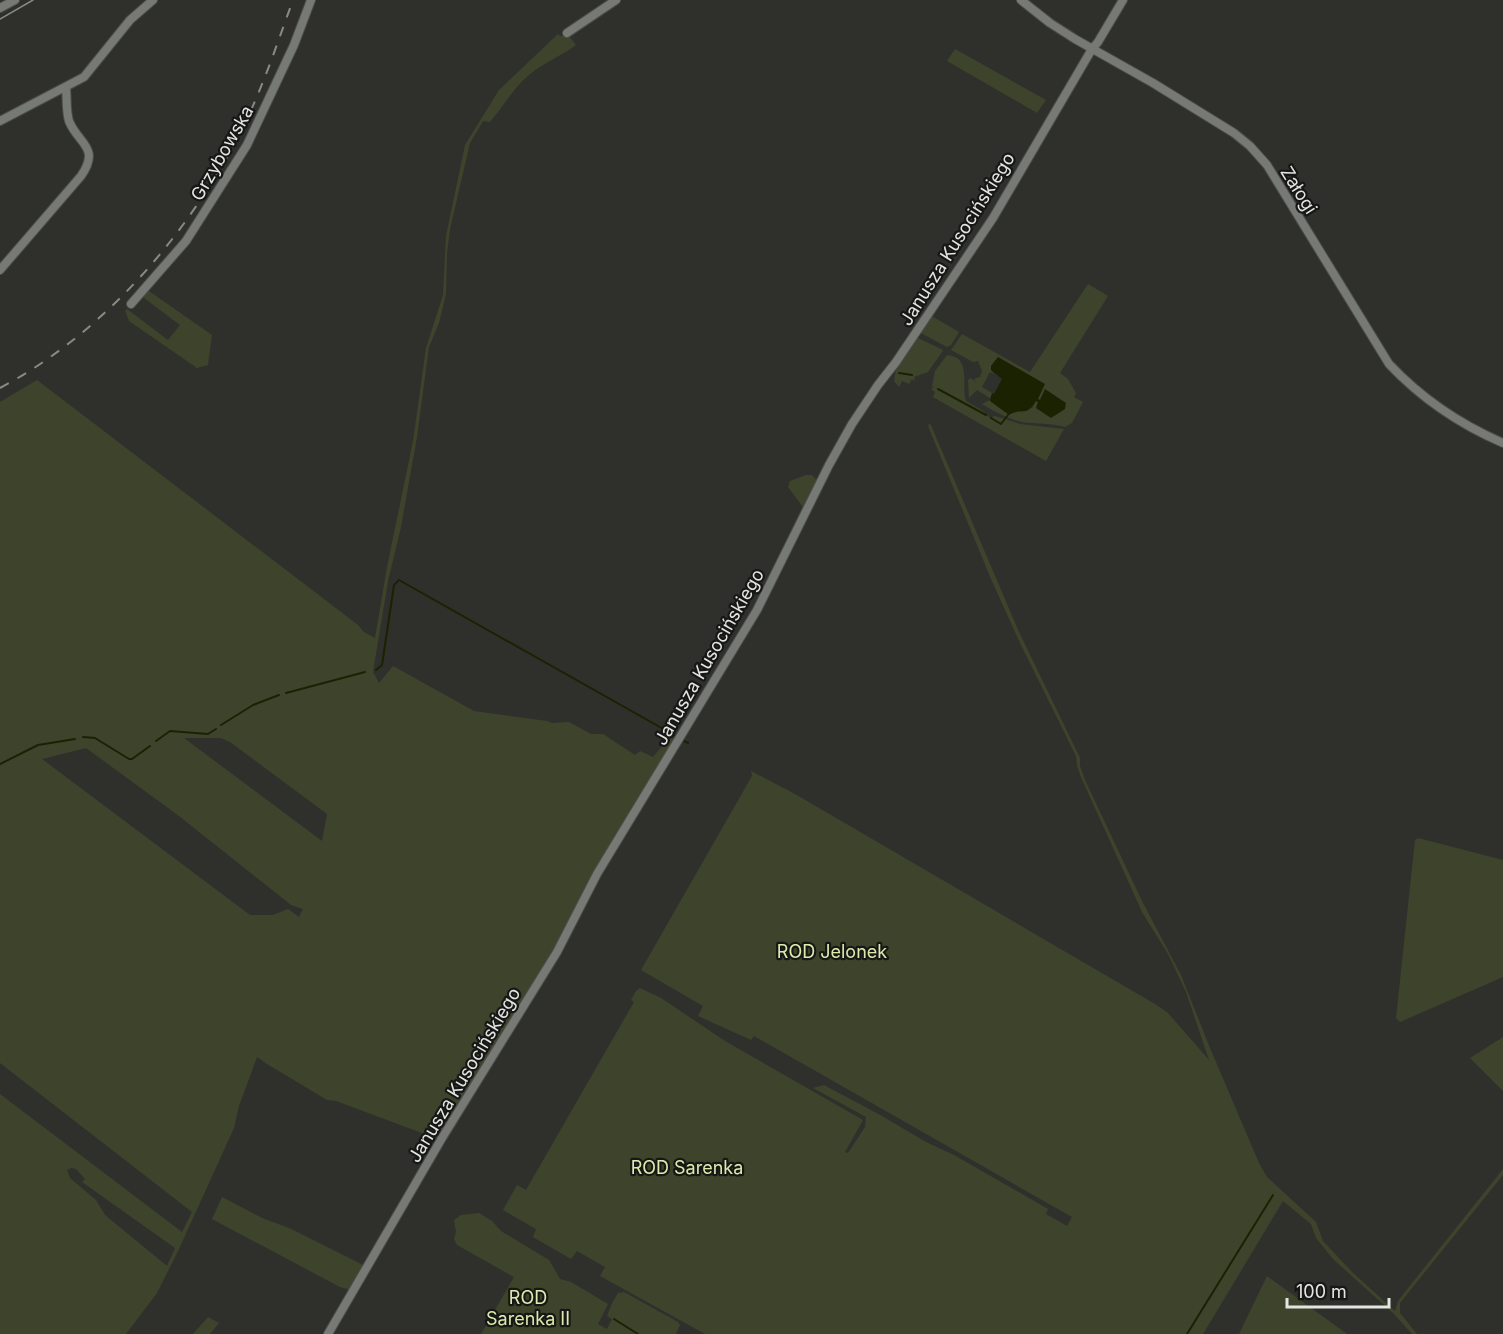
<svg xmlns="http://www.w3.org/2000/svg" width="1503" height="1334" font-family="Inter,sans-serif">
  <rect width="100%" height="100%" fill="#2f302c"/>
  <!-- green -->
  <path fill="#3e442c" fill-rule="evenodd" d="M558,34L560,36L568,35L576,45C561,56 543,63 529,75C514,87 503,107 490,122L483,121L470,143L450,229L447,253L446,294L439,323L429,347L417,437L401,527L388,581L373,672L379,683L393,666L474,711L547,721L552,723L569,722L591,734H603L635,755L640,751L653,757L669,738L675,739L656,768L631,813L593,873L568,921L559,945L438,1139L336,1101L327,1100L267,1064L257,1057L239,1106L234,1128L179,1249L157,1293L126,1334H0V1094L182,1232L192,1212L0,1063V402L37,380L358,625L364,632L375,638L387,567L413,441L426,348L443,295L446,236L465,145L499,90ZM184,738H221L230,742L327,814L322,841ZM86,748L179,816L291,905L303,909L299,917L288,909L273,915H250L42,759ZM71,1168L76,1169L85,1179L82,1182L175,1248L167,1266L105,1215L96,1200L70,1178L67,1170Z
    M955,49L1046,100L1037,113L947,61Z
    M1088,284L1108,296L1060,373L1068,379L1076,393L1074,397L1083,402L1072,423L1065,427C1051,423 1036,424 1022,422C1009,419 993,411 982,404L990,400L1007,412L1032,408L1036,401L1038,402L1036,407L1045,390L1040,400L1037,399L998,357L991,366V370L994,374L990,372L982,387L992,393L990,398L977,390L969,398L968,380L971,378L976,383L974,379L980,377L982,371L978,361L973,362L951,350L962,334L1030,372Z
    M146,289L212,335L208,365L197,368L129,321L125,311L127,309L168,340L180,325L140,295Z
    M930,315L959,332L951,345L947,347L919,332Z
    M916,337L943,350L942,352L928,372L914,377L915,381L912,379L909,384L902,381L899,387L894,381L896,368Z
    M947,355C972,357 961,385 966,401L983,411L990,418L995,416L1020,424L1064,429L1046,461L933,397L935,392L931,389L934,387L932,386L935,371Z
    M930,423L1019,632L1080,758V766L1085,780L1142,901L1181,975L1210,1048L1259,1163L1267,1177L1316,1222L1323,1241L1352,1272L1395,1311L1398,1301L1405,1292L1503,1169V1175L1400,1303V1313L1417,1334H1412L1394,1314L1333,1259L1316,1238L1311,1224L1283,1201L1203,1334H705L600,1276L605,1267L577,1251L571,1259L533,1237L536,1229L503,1210L517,1185L526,1190L634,1002L631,1000L636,991L640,988L661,998L725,1041L863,1120L845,1152L848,1153L865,1127L866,1117L813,1088L824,1085L882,1116L926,1142L954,1155L1048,1209L1046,1214L1067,1226L1072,1217L754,1036L751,1040L698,1016L703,1006L641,970L752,776L751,771L795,794L1155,1004L1168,1013L1209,1060L1186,992L1168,954L1142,912L1081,777L1077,766L1076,756L1021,645L991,579L928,426Z
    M806,475H812L818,482L805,510L788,487L790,481Z
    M1418,838L1503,860V977L1400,1022L1396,1018L1415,840Z
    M1503,1037V1091L1470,1058Z
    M222,1197L262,1218L289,1228L365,1266L351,1290L340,1287L212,1219Z
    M479,1213L492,1221L501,1231L549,1260L560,1279L571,1282L608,1304L598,1324L607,1329L612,1319L607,1316L612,1303L618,1293L624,1292L678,1322L680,1325L676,1334H481L514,1277L457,1245L454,1239L456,1232L454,1220L461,1215Z
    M1267,1276L1347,1334H1239Z
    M208,1317L219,1323L210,1334H193Z"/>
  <!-- water -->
  <path fill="#1b2201" d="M998,357L1045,384L1038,399L1040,400L1045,389L1066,403L1065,409L1051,418L1036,408L1038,402L1036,401C1026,418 1021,407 1009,415L990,401L992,393L994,394L1002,379L991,370V366Z"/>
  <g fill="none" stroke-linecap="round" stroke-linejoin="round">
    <!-- stream -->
    <path stroke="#1b2201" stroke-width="2" d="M899,373L912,375
      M938,389L986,415
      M991,418L1001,424L1008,415
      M376,670L382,665L394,585L399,580L674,735
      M286,693L365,672
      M221,725L253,705L279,695
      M83,737L95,738L129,759H132L150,746
      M156,741L170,731L208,734L216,729
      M684,741L688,743
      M0,764L38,745L75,739
      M614,1319L638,1334
      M1187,1334L1273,1195"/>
    <!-- minor casing -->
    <g stroke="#4c4d4a" stroke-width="10">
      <path id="minor" d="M1021,0L1050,23L1075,39L1153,83L1234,133L1250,146L1267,165L1389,364C1422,399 1459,424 1503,443
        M0,8L15,0
        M567,33L616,0
        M0,121L84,77L130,20L153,0
        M0,270L81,176C101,147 78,144 69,121C66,111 67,98 66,87
        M131,304L186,241L247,145L294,45L311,0
        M328,1334L442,1138L557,952L597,874L757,610L829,465L852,424L878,385L896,362L993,218L1092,49L1098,42L1123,0"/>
    </g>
    <!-- minor -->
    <use href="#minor" stroke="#777974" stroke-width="8"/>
    <!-- tram -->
    <path stroke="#898a87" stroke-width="1.5" d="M0,19L33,0"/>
    <!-- rail -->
    <path stroke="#898a87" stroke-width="2" stroke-dasharray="10 10" stroke-linecap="butt" d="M0,388C106,332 192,230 245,123C264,84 278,41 293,0"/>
  </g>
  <g text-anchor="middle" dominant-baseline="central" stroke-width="4.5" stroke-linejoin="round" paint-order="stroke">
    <!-- street labels -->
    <g font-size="18" fill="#e4e5e2" stroke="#171816">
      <text transform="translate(222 153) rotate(-60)">Grzybowska</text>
      <text transform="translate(1299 190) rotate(58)">Załogi</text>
      <text transform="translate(957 239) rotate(-58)">Janusza Kusocińskiego</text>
      <text transform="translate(709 657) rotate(-60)">Janusza Kusocińskiego</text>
      <text transform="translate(464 1075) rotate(-59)">Janusza Kusocińskiego</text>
    </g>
    <!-- park labels -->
    <g font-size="18" fill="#daebac" stroke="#171816">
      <text x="832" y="951">ROD Jelonek</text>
      <text x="687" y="1167">ROD Sarenka</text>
      <text x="528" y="1297">ROD<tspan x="528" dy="21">Sarenka II</tspan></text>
    </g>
  </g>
  <!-- scale -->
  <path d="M1287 1298v9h102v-9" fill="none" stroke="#e4e5e2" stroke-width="3"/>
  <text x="1296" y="1298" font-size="18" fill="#e4e5e2" stroke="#171816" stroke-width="4.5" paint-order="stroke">100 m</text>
</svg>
